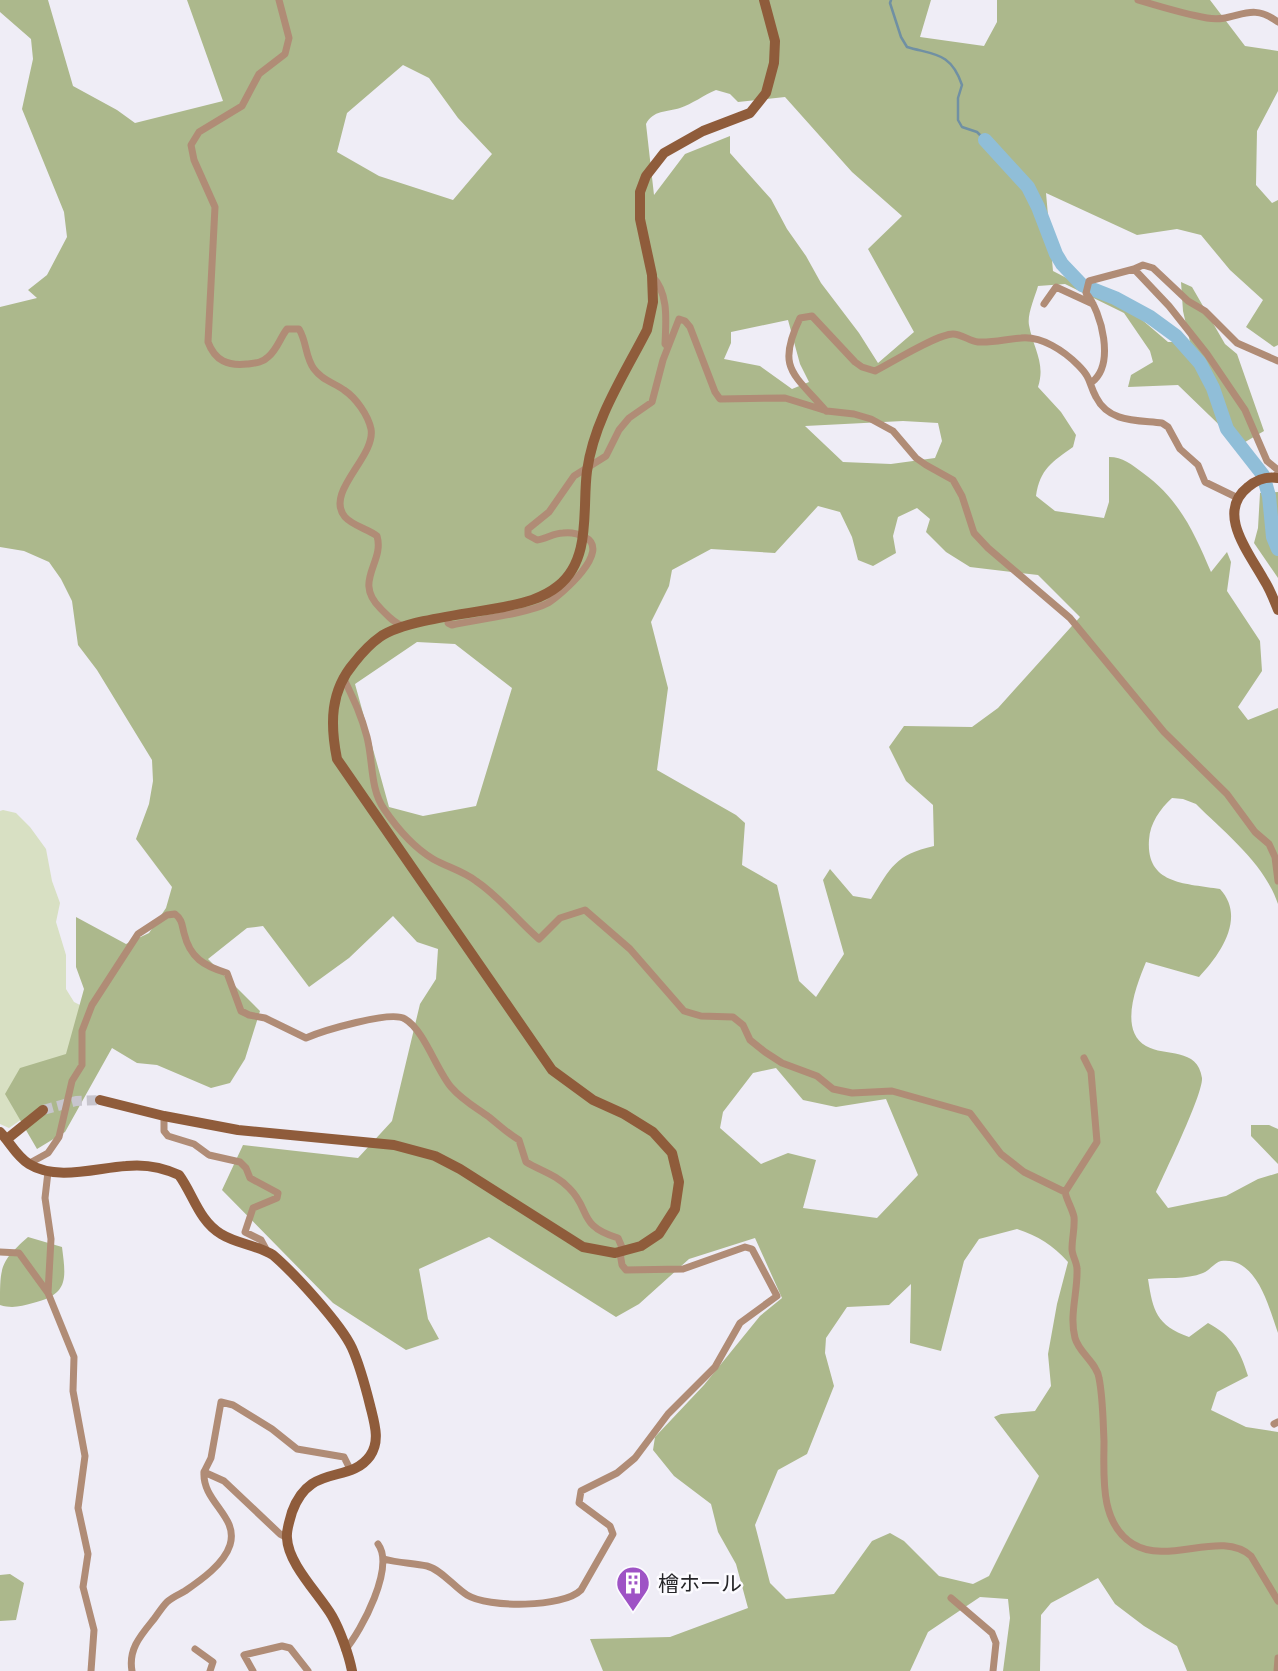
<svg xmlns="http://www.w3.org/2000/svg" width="1278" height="1671" font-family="Figtree,'Noto Sans JP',sans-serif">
  <rect width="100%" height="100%" fill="#efedf6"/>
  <!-- green -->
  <path fill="#d8e0c3" d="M3,810L16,813L30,827L46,849L52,881L60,903L56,922L66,955V989L74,1002L82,1006L78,1055L22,1119L9,1128L0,1124V811Z"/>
  <!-- forest -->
  <path fill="#acb88c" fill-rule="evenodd" d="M0,0H48L73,86L117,110L135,123L223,101L187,0H931L920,37L984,46L997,22V0H1210L1245,46L1278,51V91L1257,131L1256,185L1272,203L1278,200V345L1274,347L1246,327L1263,300L1230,270L1201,235L1177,229L1137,235L1046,193L1053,271L1134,313L1168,342H1190L1183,311L1181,282L1192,287L1225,344L1237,354L1264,431L1240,445L1178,385L1128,387L1131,375L1153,362L1150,351L1124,313L1065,284L1038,286C1035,297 1027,314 1029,325C1033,348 1046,363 1038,387L1061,412L1076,435L1073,447C1052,462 1040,469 1036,496L1055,511L1104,518L1109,502V457C1123,457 1131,464 1143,473C1179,499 1194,532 1211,572L1227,552L1231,562L1227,591L1260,641L1262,671L1238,707L1248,720L1278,708V904C1264,863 1226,834 1196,804L1183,799L1172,798C1160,809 1150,823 1149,840C1146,885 1186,883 1220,889C1246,917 1221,954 1199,977L1146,962C1137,984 1118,1030 1146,1046C1165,1057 1198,1047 1202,1078C1203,1094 1165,1172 1156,1192L1168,1208L1226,1196L1258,1179L1278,1173V1333C1269,1308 1257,1256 1221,1261C1214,1263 1210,1270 1203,1273C1186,1280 1165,1277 1148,1279C1153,1311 1156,1325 1189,1337L1208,1323C1232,1336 1240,1350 1248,1376L1217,1392L1211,1410L1246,1427L1278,1432V1671H1187L1177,1646L1144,1626L1115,1604L1098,1578L1051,1603L1041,1615L1040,1671H1003L1010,1618L1008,1599L980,1597L928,1632L910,1671H603L590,1639L670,1637L748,1608L736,1564L718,1532L711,1504L674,1476L653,1450L655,1437L704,1385L760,1316L782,1298L755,1238L689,1259L639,1304L616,1317L489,1237L419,1269L428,1319L439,1339L406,1350L333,1303L222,1190L243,1145L358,1158L392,1121L420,1004L436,979L438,949L417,942L393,916L349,958L309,987L263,926L247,928L208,959L260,1011L245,1059L230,1083L211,1088L157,1065L137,1063L112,1048L65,1132L37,1149L5,1094L20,1068L66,1054L84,989L76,967V917L126,944L149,933L166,908L172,887L136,839L149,804L153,781L152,760L97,670L78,645L72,601L61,579L49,562L24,551L0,547V307L37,298L28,290L47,275L67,237L64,212L22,109L33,59L31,39L0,12ZM403,65L429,78L458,118L492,154L453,200L379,176L337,152L347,113ZM716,90L730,94L738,102L785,97L852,172L902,216L868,249L914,332L878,363L859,333L821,283L806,256L787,229L771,199L730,153V136L685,154L654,195L646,124C653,110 667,112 680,108C692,104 704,95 716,90ZM788,320L800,364L809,382L792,389L760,366L724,359L731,343V332ZM903,421L938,423L942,441L935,458L891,464L843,462L805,426ZM818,506L840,512L852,537L858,560L873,566L896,553L893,536L898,517L917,508L930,519L926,532L946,552L970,567L1038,575L1080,617L998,708L972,727L904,726L889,747L906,781L933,805L934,846C895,855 891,867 871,899L853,896L830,869L823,880L844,954L816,997L799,981L777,885L742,865L745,823L736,815L657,770L668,688L651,622L669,586L672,570L711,549L775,553ZM417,642L455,644L512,688L476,806L423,816L389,807L355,684ZM776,1068L803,1100L836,1107L886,1099L918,1175L877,1218L803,1208L816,1160L788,1153L761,1164L720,1128L723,1112L753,1073ZM1017,1229C1038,1236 1053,1245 1068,1262L1057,1304L1048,1354L1051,1386L1035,1411L1001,1414L994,1417L1039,1476L989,1576L973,1584L939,1576L904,1541L890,1533L872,1541L834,1594L786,1599L770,1583L755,1525L778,1470L807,1454L834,1386L825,1353L826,1338L847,1307L889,1305L911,1284L910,1343L941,1351L964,1261L979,1239Z
    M1278,492V578L1254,543L1258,528L1260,493Z
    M1251,1125H1269L1278,1129V1164L1251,1136Z
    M28,1237L62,1247C66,1279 69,1294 33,1303C21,1306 13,1309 0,1305C0,1266 0,1262 28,1237Z
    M10,1574L24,1583L16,1620L0,1621V1575Z"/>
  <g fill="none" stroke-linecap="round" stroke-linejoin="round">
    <!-- stream -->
    <path stroke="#7090a3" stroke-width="2.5" d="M891,0L890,3L901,37L907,47C934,55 951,52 962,85L958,98V120L962,127L977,132L985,140"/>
    <!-- river -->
    <path stroke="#90bed8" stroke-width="14" d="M985,140L1028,187L1038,207L1056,254L1062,264L1082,285L1115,298L1150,317L1176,336L1200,363L1213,388L1227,429L1263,475L1269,496L1273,537L1278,549"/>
    <!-- secondary-tunnel -->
    <path stroke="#c7c5cd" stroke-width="10" stroke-dasharray="10 5" stroke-linecap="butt" d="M43,1110L76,1101L100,1100"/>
    <!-- street -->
    <path stroke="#b08c76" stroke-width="7" d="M279,0L289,38L285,54L259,74L242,106L199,132L191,145L194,160L215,207L208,342C215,361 228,366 247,364C255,363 262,363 268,357C277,350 280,338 287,329H299C307,342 305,357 314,369C323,381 333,382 344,390C356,398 368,415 371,429C376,457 324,492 345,517C353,526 368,529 377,536C385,563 352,581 381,609C388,616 394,623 403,626
      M1138,0C1161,7 1184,14 1207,18C1238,23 1248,0 1278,22
      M1134,269L1143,265L1153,268L1188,301L1205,311L1237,343L1278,361
      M652,276C669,293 666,321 665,344L668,347
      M1044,304L1056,287L1093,304
      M1092,382C1115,364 1102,313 1086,293L1089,281L1134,269L1169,306L1207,354L1245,410L1267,461L1278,470L1276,477
      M826,411C793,373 776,368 800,318L812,316L855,362L862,367L875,371C891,363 937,334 953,334C961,334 970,341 978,342C993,343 1006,339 1021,338C1042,336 1064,351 1078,365C1092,379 1088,382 1096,397C1109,423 1138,420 1162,423L1168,427L1180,449L1198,465L1205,482L1238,498
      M448,618V623L452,625C475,620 530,613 548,603C562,594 612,551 585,537C579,534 570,532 563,533C554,533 546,539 537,540L528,535V529L549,512L574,476L606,456L619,430L629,418L652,402L663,360L679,319L685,321L690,327L715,392L720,399L785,398L827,411L854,414L871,419L893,431L916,458L926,465L953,480L962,496L974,533L988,548L1070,618L1164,732L1227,794L1255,832L1269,844L1275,857L1278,881
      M343,677C353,698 361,714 367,737C373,760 370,789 384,809C397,828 413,847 433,859C447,867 463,871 476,881C500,897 517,920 539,939L560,918L585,910L630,949L684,1011L701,1016L733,1017L743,1025L750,1040L765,1052L782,1063L817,1076L833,1089L852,1093L892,1091L970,1113L1001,1154L1024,1172L1065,1192
      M1084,1058L1091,1072L1097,1142L1065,1192C1067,1201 1072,1208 1074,1217C1075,1228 1072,1238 1072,1249C1072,1256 1077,1262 1077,1269C1078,1292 1069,1315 1075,1338C1079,1353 1097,1363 1099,1378C1103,1398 1103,1421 1104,1441C1104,1475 1099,1523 1133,1544C1169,1566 1221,1529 1251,1556L1278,1601
      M164,1116V1131L168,1136L194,1144L209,1155L240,1162L246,1168L250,1178L278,1193L277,1198L253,1208L245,1232L261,1240L267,1251
      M28,1164L48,1153L59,1137L72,1081L82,1065V1031L92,1005L138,934L167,915L175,914C182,919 182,925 184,933C190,958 204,966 227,973L241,1011L249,1015L265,1018L306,1038C322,1031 391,1010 405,1019C424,1030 436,1069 451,1087C462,1100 475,1107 489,1117C499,1125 507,1133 519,1140L526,1162C541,1171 557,1175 569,1188C591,1209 577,1226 618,1238L624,1252
      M48,1172L45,1198L51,1239L48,1293L74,1357L73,1391L85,1456L78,1508L88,1554L83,1587L94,1630L91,1671
      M0,1252L19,1253L48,1293
      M1274,1424L1278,1422
      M286,1537L280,1534L224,1481L204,1472L211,1458L221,1402L233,1405L272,1429L297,1449L344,1457L350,1469
      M384,1559C398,1563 413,1563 427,1566C442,1570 454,1587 467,1595C488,1608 563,1608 581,1590L613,1534L610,1526L579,1503L581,1491L617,1473L635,1458L668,1414L715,1367L740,1323L777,1296L752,1249L745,1247L683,1269L626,1270L622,1265L620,1253
      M951,1598L992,1633L996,1643L993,1671
      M195,1649L213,1662L210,1671
      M345,1650C362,1630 395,1567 378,1544
      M132,1671C128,1649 141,1635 154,1619C158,1614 162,1607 167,1602C172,1597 180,1594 185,1591C201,1580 224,1564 230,1545C239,1516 202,1502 204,1472
      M253,1671L244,1655L282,1646L290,1648L308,1671
      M1277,1671L1278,1658"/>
    <!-- secondary -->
    <path stroke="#8f5c3b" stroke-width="10" d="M1278,478C1267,476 1256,480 1248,487C1215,513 1250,554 1264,580C1270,589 1274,600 1278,610
      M100,1100L164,1116L238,1130L394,1145L435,1156L460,1169L583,1247L615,1253L641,1246L659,1234L675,1209L679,1182L672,1153L653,1132L624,1114L593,1100L552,1070L337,759C330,724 330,691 354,663C361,654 370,644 380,637C404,620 473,613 504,607C523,603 542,599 558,586C592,559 582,508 587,471C594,420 624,375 647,330L653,302L652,275L640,219V192L646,176L664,153L703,131L750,113L766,93L774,63L775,41L764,0
      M0,1132C10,1142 16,1156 29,1164C56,1181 96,1168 126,1166C144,1164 162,1167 179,1175C193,1194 199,1221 221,1234C237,1244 257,1245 273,1255C294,1273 341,1324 352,1348C361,1368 366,1389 371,1409C375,1425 380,1442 370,1456C349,1485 310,1462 292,1512C290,1520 286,1530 287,1538C288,1564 319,1594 332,1616C340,1630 349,1655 352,1671
      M7,1139L43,1110"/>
  </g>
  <!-- icons -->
  <defs>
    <g id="building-pin" transform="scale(1.75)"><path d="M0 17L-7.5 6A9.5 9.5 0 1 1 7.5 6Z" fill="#9e53c5" stroke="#fcfbff"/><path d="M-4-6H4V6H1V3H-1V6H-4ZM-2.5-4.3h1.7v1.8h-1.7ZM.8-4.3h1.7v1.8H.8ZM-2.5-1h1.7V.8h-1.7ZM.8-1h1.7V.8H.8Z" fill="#fff"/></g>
  </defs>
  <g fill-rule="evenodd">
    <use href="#building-pin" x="633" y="1583"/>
  </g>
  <g text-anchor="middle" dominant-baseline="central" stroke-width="5" stroke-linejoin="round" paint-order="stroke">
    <!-- poi labels -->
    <g font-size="21" fill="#252528" stroke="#fcfbff" text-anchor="start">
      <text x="658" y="1583">檜ホール</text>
    </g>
  </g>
</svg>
